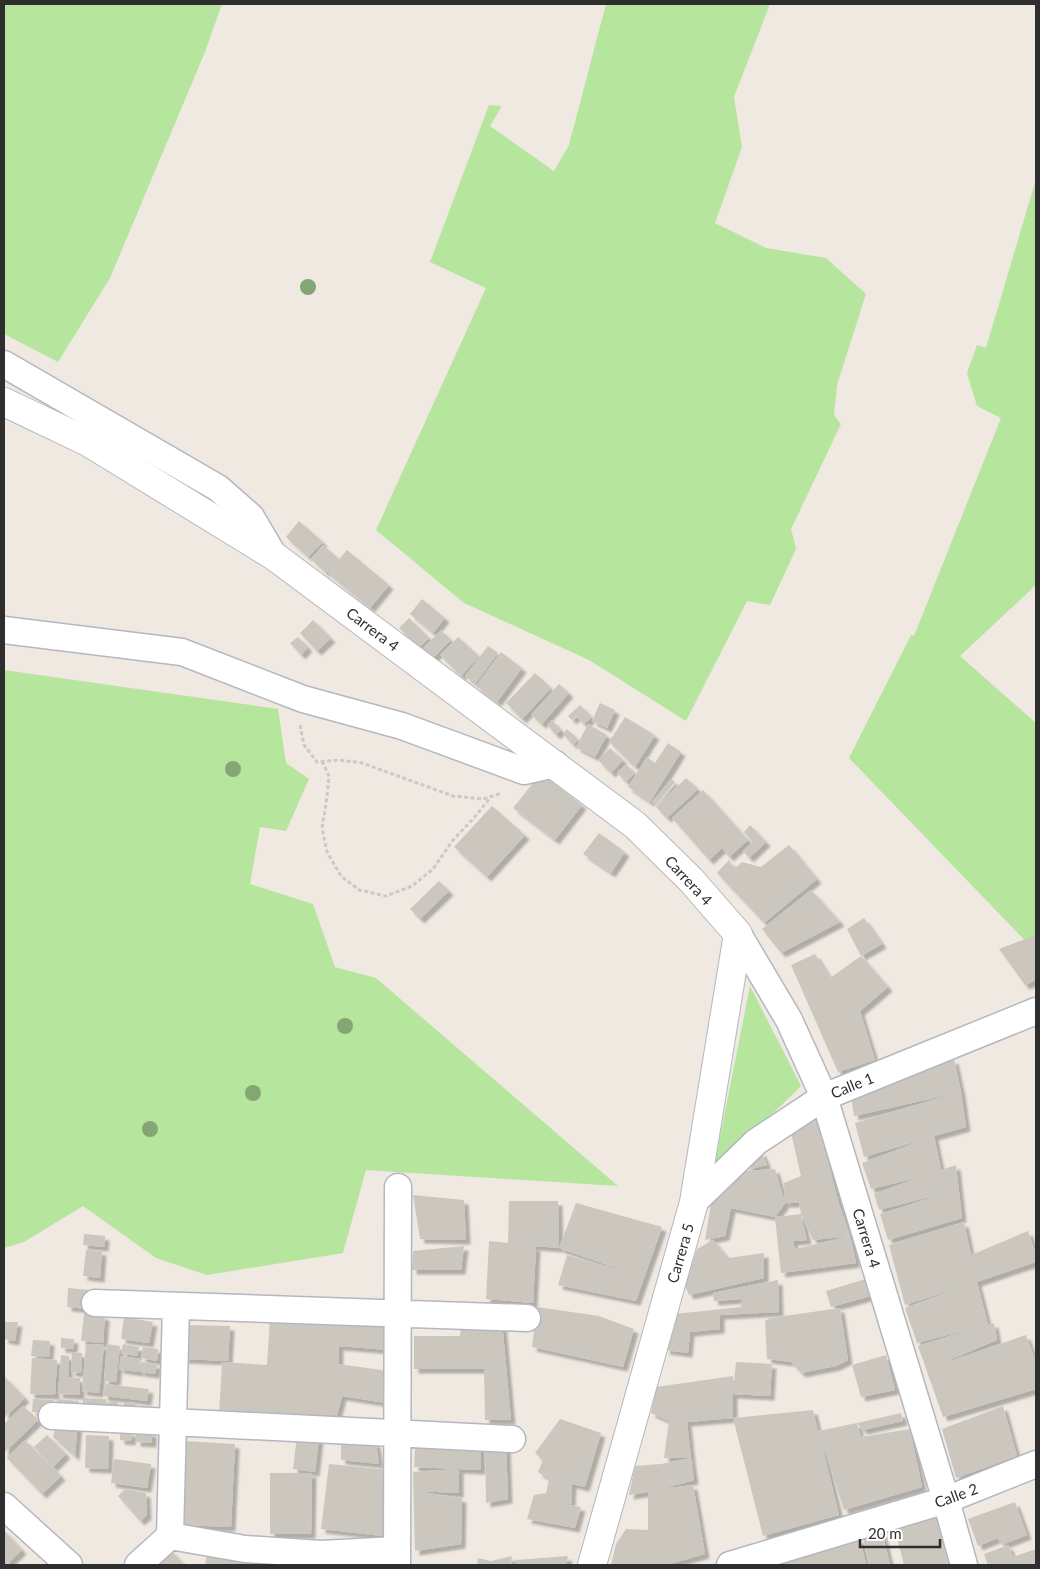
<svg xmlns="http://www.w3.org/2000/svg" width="1040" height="1569" font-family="Lato,sans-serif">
  <defs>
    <filter id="shadow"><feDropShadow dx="4.5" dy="4.5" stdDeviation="1" flood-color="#0004"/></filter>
  </defs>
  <rect width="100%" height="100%" fill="#efe9e1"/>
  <!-- green -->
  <path fill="#b6e59e" d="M4,4H222L205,52L110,278L58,362L4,334Z
    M606,4H770L734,97L742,147L715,223L766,248L826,258L866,294L837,385L834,415L841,424L791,529L796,549L770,605L747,601L686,721L589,660L464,603L376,530L486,288L430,262L489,105L502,106L490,126L554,171L569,145Z
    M1036,179V585L960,656L1036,723V952L849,758L911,635L914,636L1001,418L977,406L967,373L977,345L986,348Z
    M4,670L278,709L286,763L309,779L286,831L260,827L250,884L313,904L335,967L376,978L618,1186L366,1170L343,1253L207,1275L156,1258L83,1206L24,1242L4,1248Z
    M750,986L801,1086L713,1172Z"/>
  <!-- building -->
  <path fill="#cbc7bf" filter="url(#shadow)" d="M299,521L323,542L308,557L286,537Z
    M323,545L339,559L326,573L311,559Z
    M347,550L389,585L370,608L328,573Z
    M422,599L445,618L433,633L410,614Z
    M409,618L429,638L419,648L399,628Z
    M313,620L331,638L317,651L300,633Z
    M441,630L451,640L432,659L423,648Z
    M298,637L308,647L301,655L290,643Z
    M458,637L467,645L454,660L468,646L479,656L461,676L440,655Z
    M488,646L498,653L475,684L465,676Z
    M501,652L522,668L497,702L476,686Z
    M535,673L551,688L522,719L506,703Z
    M559,684L569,693L542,724L531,715Z
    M600,703L615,710L607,728L592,721Z
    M580,705L592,717L584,724L576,716L572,720L568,716Z
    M625,717L655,735L635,767L609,742Z
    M552,720L561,730L556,735L547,725Z
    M588,724L607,735L595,757L576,747Z
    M567,729L578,739L573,745L563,734Z
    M668,743L681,752L650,802L628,787L647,757L655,763Z
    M610,748L623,760L611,773L598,760Z
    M626,764L635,773L626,782L617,773Z
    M541,773L582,805L555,840L513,808Z
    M686,778L698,789L667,818L656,807Z
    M671,779L675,782L656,805L652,802Z
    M703,790L748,840L729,857L722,848L709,860L672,818Z
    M492,806L525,835L487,877L454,847Z
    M750,825L766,842L749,858L743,851L753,842L744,832Z
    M599,833L625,852L611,873L583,854Z
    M789,845L817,879L764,923L717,873L729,860L734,869L742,862L761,867Z
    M439,881L449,891L420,919L410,909Z
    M811,890L840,922L781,953L762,929Z
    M864,918L882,944L861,956L847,929Z
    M1036,935V980L1025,985L999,949Z
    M815,954L830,978L861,956L888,987L860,1011L875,1060L838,1072L791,965Z
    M954,1059L961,1092L966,1127L934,1136L941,1170L956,1165L962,1218L888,1240L880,1214L949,1192L879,1210L874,1194L920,1177L871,1189L862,1163L928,1138L864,1157L855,1123L956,1093L854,1116L851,1097Z
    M816,1116L839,1204L850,1236L856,1263L781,1273L775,1217L731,1208L725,1236L705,1240L713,1192L731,1172L775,1169L785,1203L775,1217L801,1214L807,1240L793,1241L795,1249L850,1236L813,1240L801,1214L799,1203H785L784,1183L801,1176L789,1124Z
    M761,1151L767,1165L741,1171Z
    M413,1195L464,1200L466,1240L420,1239Z
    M509,1201H558L559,1248L522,1245L536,1247L533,1303L486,1299L489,1241L508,1243Z
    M576,1203L662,1227L636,1301L558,1285L567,1255L633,1274L559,1248Z
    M964,1222L971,1255L1028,1231L1036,1255V1262L977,1282L988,1325L994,1323L997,1340L935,1366L1026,1335L1036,1363V1389L943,1417L918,1346L978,1327L917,1343L905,1308L967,1285L905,1305L889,1245Z
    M84,1234L105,1236L104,1247L83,1245Z
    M713,1240L728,1258L764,1253V1278L689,1295L685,1286L697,1249Z
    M464,1246L461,1270H412L413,1251Z
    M86,1250L102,1251L100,1278L83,1276Z
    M869,1278L874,1295L831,1307L826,1291Z
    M778,1280L779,1312L720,1315V1329L690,1332L688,1353L665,1350L674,1314L741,1307L742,1299L714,1301L713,1293Z
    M68,1288L89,1290L88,1309L67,1307Z
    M537,1307L599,1316L634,1329L623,1367L532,1347Z
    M840,1308L848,1360L836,1366L801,1373L791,1362L767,1359L765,1321L770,1318Z
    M84,1314L105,1316L103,1343L81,1341Z
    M124,1317L153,1322L149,1343L121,1339Z
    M391,1318L388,1350L339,1346V1364L388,1371L386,1403L342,1396L335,1423L219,1416L222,1362L267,1365L270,1319Z
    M462,1321L502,1322L511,1420H485L484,1369H414V1336H460Z
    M4,1322H18L15,1341L4,1339Z
    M186,1325L230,1326L228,1361L184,1359Z
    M61,1338L74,1339L73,1349L61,1348Z
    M33,1340L50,1341L49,1357L31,1356Z
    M86,1344L104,1345L99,1393L82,1391Z
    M107,1344L120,1346L116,1382L104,1381Z
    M123,1344L139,1347L137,1356L121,1353Z
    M143,1347L158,1349L157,1361L141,1358Z
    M72,1352L82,1353L81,1373L71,1372Z
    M61,1355L69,1356L68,1377L80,1378V1395L58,1394Z
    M886,1355L895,1390L861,1397L852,1365Z
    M121,1356L140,1359L139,1372L119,1369Z
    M32,1358L57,1360L55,1395L30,1394Z
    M141,1362L157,1364L155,1374L140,1372Z
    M736,1362L772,1364L770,1396L733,1394V1418L813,1410L818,1431L857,1423L861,1437L910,1429L922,1487L844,1510L820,1436L839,1515L763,1536L733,1418L687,1422L691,1458H664L669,1421L651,1413L656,1387L733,1376V1391Z
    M5,1377L25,1398L4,1418V1379Z
    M105,1384L149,1389L147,1401L103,1396Z
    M83,1398L106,1399L105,1414L83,1413Z
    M33,1399L53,1400V1413L32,1412Z
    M57,1399L79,1401L77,1414L56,1411Z
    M110,1401H118L117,1415L110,1414Z
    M124,1402L135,1403V1415H124Z
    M23,1406L38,1420L4,1453V1424Z
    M1003,1406L1017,1456L956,1478L942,1429Z
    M901,1413L903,1421L863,1430L857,1423Z
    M560,1419L601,1433L585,1487L572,1484L571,1505L581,1507L575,1528L527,1519L534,1495L546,1493L549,1479L538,1472L543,1460L535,1453Z
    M57,1421H78L75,1456L53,1437Z
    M120,1431L132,1432L131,1441L120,1440Z
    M136,1432H152V1443L136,1442Z
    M47,1435L66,1454L53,1467L34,1447Z
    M86,1435L109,1436L108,1469L85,1468Z
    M297,1436L319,1438L315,1472L293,1469Z
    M341,1437L376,1443L379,1464L341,1460Z
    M25,1440L61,1476L42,1494L7,1458Z
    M184,1441L235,1444L231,1527L179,1525Z
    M480,1444L481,1470L459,1469V1493L415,1491L462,1498L461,1544L415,1551L413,1472L459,1469L414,1467L415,1447Z
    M485,1445H506L508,1499L486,1503Z
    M691,1458L694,1480L662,1489L693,1485L705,1554L666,1565H611L616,1544L626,1529L648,1530V1492L629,1495L635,1466L661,1464Z
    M114,1459L151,1464L147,1488L111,1483Z
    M329,1464L390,1470L383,1536L321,1529Z
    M270,1473H312L311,1534H270Z
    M125,1489L146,1493L147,1515L140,1521L118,1496Z
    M1015,1502L1027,1535L1001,1545L998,1538L978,1546L968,1519Z
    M937,1515L950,1565H904L894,1526Z
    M4,1530L22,1550L6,1565H4Z
    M882,1531L890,1565H869L862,1535Z
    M860,1538L866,1565H778L834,1548L833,1545Z
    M1008,1545L1013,1557L1036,1549V1565H988L984,1554Z
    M168,1548L185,1565H150Z
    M207,1554L309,1565H205Z
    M512,1556L511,1565H477L478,1558L491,1561Z
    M568,1556L566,1565H516V1560Z"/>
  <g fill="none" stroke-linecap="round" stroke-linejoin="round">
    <!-- minor casing -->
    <g stroke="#b4b7c1" stroke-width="29">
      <path id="minor" d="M4,364L218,488L251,517L274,556
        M4,630L182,652L303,699L402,726L524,771L555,764
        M738,934L789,1020L824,1097L946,1500L964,1565
        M694,1202L756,1142L824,1097L1036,1011
        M95,1303L527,1318
        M52,1416L512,1439
        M4,1506L69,1565
        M170,1536L245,1549L321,1554L397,1550
        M138,1565L170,1536L176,1306
        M397,1565L398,1187
        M730,1565L946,1500L1036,1464"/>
    </g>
    <!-- secondary casing -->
    <g stroke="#b4b7c1" stroke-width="30">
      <path id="secondary" d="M4,402L88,442L274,556L635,825L691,880L738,934L694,1202L592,1565"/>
    </g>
    <!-- path -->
    <path stroke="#c9c9c9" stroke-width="3" stroke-dasharray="4 2.5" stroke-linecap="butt" d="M300,725L304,745L317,762L339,760L362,763L453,796L483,799L502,793
      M322,761L329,776L327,797L322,828L327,852L341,876L359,890L386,896L412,886L433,869L453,840L472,820L491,797"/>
    <!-- minor -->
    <use href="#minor" stroke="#fff" stroke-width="26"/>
    <!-- secondary -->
    <use href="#secondary" stroke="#fff" stroke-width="28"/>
  </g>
  <!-- trees -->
  <g fill="#84a574">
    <circle cx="308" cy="287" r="8"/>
    <circle cx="233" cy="769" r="8"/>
    <circle cx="345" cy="1026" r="8"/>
    <circle cx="253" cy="1093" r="8"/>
    <circle cx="150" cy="1129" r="8"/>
  </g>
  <g text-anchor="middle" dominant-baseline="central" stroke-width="4" stroke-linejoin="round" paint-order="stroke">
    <!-- street labels -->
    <g font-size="15" fill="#2e2e2e" stroke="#fff">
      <text transform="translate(373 629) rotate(37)">Carrera 4</text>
      <text transform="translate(689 880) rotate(47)">Carrera 4</text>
      <text transform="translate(852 1085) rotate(-22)">Calle 1</text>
      <text transform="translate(867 1238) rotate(73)">Carrera 4</text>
      <text transform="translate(680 1253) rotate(-74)">Carrera 5</text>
      <text transform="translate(956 1495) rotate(-20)">Calle 2</text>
    </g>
  </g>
  <!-- border -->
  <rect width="1040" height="1569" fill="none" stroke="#2e2e2e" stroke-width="10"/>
  <!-- scale -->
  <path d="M860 1539v8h80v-8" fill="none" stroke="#2e2e2e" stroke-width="2.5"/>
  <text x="868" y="1539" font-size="15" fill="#2e2e2e" stroke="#ffffff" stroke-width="4" paint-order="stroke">20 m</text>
</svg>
